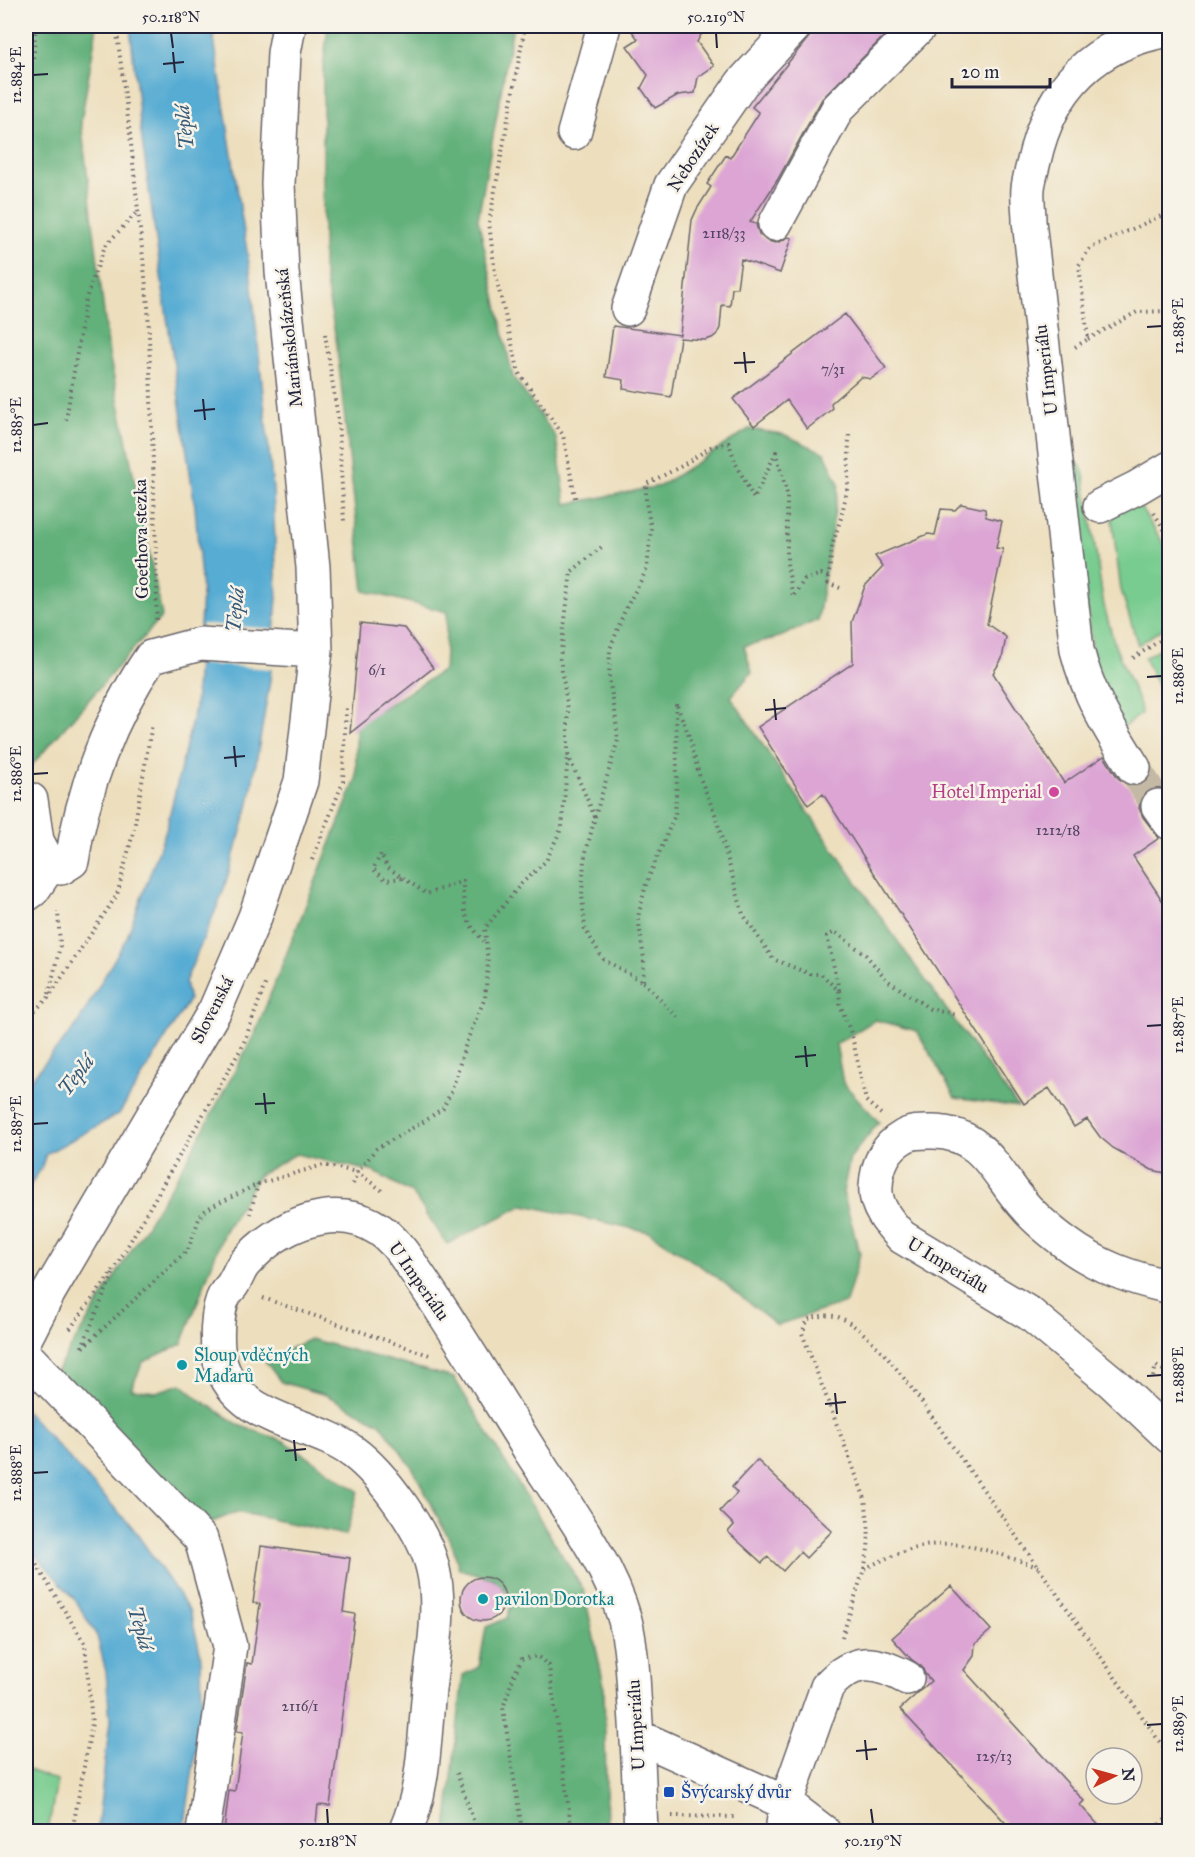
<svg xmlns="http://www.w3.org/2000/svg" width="1195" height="1857" font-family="'IM FELL Great Primer',serif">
  <rect width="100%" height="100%" fill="#f7f3e8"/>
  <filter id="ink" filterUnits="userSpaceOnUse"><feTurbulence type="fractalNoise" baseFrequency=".0167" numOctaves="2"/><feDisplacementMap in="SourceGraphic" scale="12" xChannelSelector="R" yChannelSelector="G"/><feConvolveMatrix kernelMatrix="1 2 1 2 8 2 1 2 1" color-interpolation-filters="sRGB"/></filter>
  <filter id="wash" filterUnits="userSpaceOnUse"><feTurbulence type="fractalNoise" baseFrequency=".008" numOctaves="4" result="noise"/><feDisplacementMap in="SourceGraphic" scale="24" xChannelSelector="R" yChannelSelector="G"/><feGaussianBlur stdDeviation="1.35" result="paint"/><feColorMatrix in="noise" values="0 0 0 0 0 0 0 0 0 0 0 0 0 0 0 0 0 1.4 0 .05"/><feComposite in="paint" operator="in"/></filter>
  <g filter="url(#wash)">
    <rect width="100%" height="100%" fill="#eddfbe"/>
    <!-- green -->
    <path fill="#78cc8f" stroke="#4d7765" stroke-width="1.5" d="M1068,455L1080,465L1084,475L1104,606L1115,646L1140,705L1141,714L1122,728L1095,670Z
      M1135,499L1169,552V624L1138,645L1121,590L1111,512Z
      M1169,642V708L1144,658Z
      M26,1769L57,1781L48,1831H26Z"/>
    <!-- forest -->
    <path fill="#62b07a" stroke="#42695a" stroke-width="1.5" d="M26,26H97L81,122L109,354L162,616L26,772Z
      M328,26H513L478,219L513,377L556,437L566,504L660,486L749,429L783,434L825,453L839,484L818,620L780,637L744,646L752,672L731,697C823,836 918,973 1018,1107L955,1098L917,1031L875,1020L836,1044L843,1083L879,1122L850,1158L843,1192L860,1254L846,1303L777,1325L714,1275L649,1232L524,1205L447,1244L413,1194L375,1172L296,1154L259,1175L224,1232L182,1344L143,1362L131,1389L156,1392L181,1384L200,1400L241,1426L284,1441L358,1491L346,1535L237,1512L202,1526L54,1375L187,1160L255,1033L356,779V725L444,670L447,612L364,591L336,339L323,268V68Z
      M310,1339L454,1378L584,1591L604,1685L607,1831H446L463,1675L479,1667L486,1627L507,1618L513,1599L494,1579L459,1569L453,1547L412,1467L380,1423L326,1395L281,1382L265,1361Z"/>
    <!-- water -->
    <path fill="#57acd3" stroke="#3c6787" stroke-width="1.5" d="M130,26H212L251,277L273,490L277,598L270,681L249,804L222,895L185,982L189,1000L119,1114L46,1154L41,1169L26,1192V1085L76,1026L127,937L166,830L195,708L202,593L195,507L165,304L141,133Z
      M26,1411L133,1528L190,1611L201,1655L202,1707L184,1831H97L110,1720L106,1672L97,1636L76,1601L26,1544Z"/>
    <!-- pier -->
    <path fill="#eddfbe" d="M202,624L278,629L274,669L199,664Z"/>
    <g id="blocks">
      <!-- building -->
      <path fill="#dca5d4" d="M628,26H706L697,42L714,66L698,77L695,93L678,95L655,108L641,88L648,75L627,46L638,39Z
        M818,26H894L822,99L778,179L750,222L756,224L759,234L767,241L776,243L784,240L788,237L792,238L780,273L741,259L737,288H732L730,306L722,305L720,328L717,334L712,338L705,340L680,338L671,397L623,389L624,380L606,377L613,326L680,335L692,220L697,209L711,187L707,184L726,155L730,158L759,113L752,107Z
        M845,314L886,368L871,379L861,377L831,403L832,409L807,429L787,400L754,426L733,399Z
        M961,504L985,509L986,517L1002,521L996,548L1003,549L987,624L1006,637L1002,659L993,673L1064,783L1104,756L1118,778L1129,786L1140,802L1139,808L1143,817L1159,838L1133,856L1170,912V1174L1152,1170L1113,1148L1100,1137L1087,1119L1074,1127L1049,1088L1024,1104L823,794L808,805L758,727L853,663L852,622L865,586L883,567L875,556L928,534L935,535L941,509L955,510Z
        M360,623L404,628L433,668L350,733Z
        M757,1460L832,1531L806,1558L800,1552L783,1571L768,1557L762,1563L728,1532L734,1525L720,1511L737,1493L732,1487Z
        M261,1546L350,1558L343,1612L355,1614L330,1806L318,1805L315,1832H224L229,1790L235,1791L243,1732L237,1731L247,1663L252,1664L260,1604L253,1603Z
        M461 1599a22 22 0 1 1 44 0a22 22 0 1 1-44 0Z
        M951,1586L991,1630L975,1644L974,1656L964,1670L1084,1801L1080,1805L1105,1832H1014L900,1709L931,1681L925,1674L922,1667L911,1659L892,1638Z"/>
    </g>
  </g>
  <g filter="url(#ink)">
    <use href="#blocks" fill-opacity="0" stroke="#696469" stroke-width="1.5"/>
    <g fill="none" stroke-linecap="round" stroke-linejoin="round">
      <!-- minor-tunnel -->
      <path stroke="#c4b9a4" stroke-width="33" stroke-dasharray="33 16" stroke-linecap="butt" d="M1134,768L1158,806"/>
      <!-- minor casing -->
      <g stroke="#696469" stroke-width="36">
        <path id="minor" d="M574,133L604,26
          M775,224L838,108L920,26
          M628,309L671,185L742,83L795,26
          M1100,506L1138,487L1170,468
          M1134,768C1109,728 1089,697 1077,650L1029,221C1029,210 1027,199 1028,188C1029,179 1032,170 1034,161C1050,88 1094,42 1170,30
          M31,800L37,841L50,865L61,868L72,861C82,791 111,715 151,657L200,644L316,651
          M1158,806L1170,823
          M26,895L33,890L50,865
          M1170,1287C1131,1278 1098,1267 1066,1243C1050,1231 1034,1218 1022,1203C995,1171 982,1133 934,1132C924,1132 912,1131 903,1137C885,1147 877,1166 876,1186C874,1206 889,1223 902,1237L1030,1314L1112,1382L1170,1437
          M26,1337L49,1292L215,1010L255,917L301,781L316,651L313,567L282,272L278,184L284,53L289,26
          M26,1356L201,1539L230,1646L203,1832
          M637,1736L786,1803L824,1832
          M405,1832C425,1789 424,1737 429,1690C433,1652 442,1608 433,1569C425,1533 383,1474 353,1452C310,1420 237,1423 220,1361C216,1344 216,1310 225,1294C227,1290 232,1287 234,1282C238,1276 240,1268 245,1263C277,1226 335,1199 380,1230C392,1238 402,1251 410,1263C452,1323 490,1387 529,1449C563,1503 607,1558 625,1620C631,1644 633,1670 634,1695C638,1741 639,1786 641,1832
          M782,1832L786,1803L827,1687C853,1658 874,1660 907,1678"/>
      </g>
      <!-- path -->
      <path stroke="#696469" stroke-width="4" stroke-dasharray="1.5 4.5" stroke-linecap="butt" d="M116,26L130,134L148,306L157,586L156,621
        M525,26L489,223L495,273L519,373L563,435L576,502
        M26,87L34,54L35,26
        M325,334L338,418L344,521
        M1088,339L1137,312L1170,311
        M1075,347L1088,339L1079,265L1090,248L1170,212
        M66,420L86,298L105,246L138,211
        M1154,513L1170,539
        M840,588L828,583L832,546L841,518L848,485L849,435
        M1133,658L1170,634
        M568,755L595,817L584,860L582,895L585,929L603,959L643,982L644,959L638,917L646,884L675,815L677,777L676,703L688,733L700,778L715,814L743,914L773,959L810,974H821L839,991L840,1004L852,1036L866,1101L881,1114
        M595,817L618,740L615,711L609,679L610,649L625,610L647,569L651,528L646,502V484L680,467L711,447L729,443L735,462L754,499L776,452L787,494V563L793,597L804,580L821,574L829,577
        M312,860L343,782L346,705
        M402,878L386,880L373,869L381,854L387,867L427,894L463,881C463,912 464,921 486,943
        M643,982L678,1018
        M839,990L827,936L835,932L865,954L887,980L930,1009L956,1015
        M49,994L60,946L58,911
        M26,1019L48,998L117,895L134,829L152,724
        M258,1184L323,1165L357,1172L384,1192
        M353,1184L357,1172L376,1149L423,1122L443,1108L452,1090L466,1043L485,998L488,965L485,928L521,884L546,861L562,827L568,755V710L560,659L571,572L604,545
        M113,1274L81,1349L188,1250L200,1216L207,1209L258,1184L250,1214
        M263,1298L432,1356
        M70,1329L115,1268L243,1045L266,982
        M1153,1377L1156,1366L1170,1374
        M26,1550L31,1556L85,1644L92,1723L72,1832
        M864,1569C871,1543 869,1526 865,1499L802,1333L808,1319C819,1316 832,1313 843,1319C884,1341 928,1412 955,1450C1028,1552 1099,1654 1170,1757
        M842,1637L864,1569C887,1557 926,1541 952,1544C981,1546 1010,1558 1038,1567
        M457,1773L477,1831L522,1830L503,1708L514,1675L522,1659L537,1656L549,1666L571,1825L570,1832
        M672,1816L734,1817
        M1150,1832L1170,1816"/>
      <!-- minor -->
      <use href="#minor" stroke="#fff" stroke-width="33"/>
    </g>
  </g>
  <!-- ticks -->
  <path fill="none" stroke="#22223b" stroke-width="2" d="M171,33L173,48M716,33L717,48M173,52L175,73M163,64L184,62M33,75L48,74M1147,327L1162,326M744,352L746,373M734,363L755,362M203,399L205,420M194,411L215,409M33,425L48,423M1147,677L1162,676M774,699L776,720M765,710L786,708M234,746L236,767M224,758L245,756M33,774L48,773M1147,1026L1162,1025M805,1046L807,1067M795,1057L816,1055M264,1093L266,1114M255,1104L275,1103M33,1124L48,1123M1147,1376L1162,1375M835,1393L837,1414M825,1404L846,1402M294,1440L296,1461M285,1451L306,1449M33,1473L48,1472M1147,1725L1162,1724M865,1740L867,1760M856,1751L877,1749M327,1809L328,1824M871,1809L873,1824"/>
  <!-- markers -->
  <circle fill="#d1479c" stroke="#f7f3e8" stroke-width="2" cx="1054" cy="792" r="6"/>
  <g fill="#0f9aa8" stroke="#f7f3e8" stroke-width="2">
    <circle cx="182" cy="1365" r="6"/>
    <circle cx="483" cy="1599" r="6"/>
  </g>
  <rect fill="#1a4fb4" stroke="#f7f3e8" stroke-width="2" x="663" y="1786" width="12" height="12" rx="3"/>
  <g text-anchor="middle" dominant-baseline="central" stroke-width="5" stroke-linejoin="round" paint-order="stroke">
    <!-- number labels -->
    <g font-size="15" fill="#504361">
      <text x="724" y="233">2118/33</text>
      <text x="833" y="369">7/31</text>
      <text x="377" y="670">6/1</text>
      <text x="1058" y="830">1212/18</text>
      <text x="300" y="1706">2116/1</text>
      <text x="994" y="1756">125/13</text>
    </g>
    <!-- street labels -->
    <g font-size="18" fill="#22223b" stroke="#f7f3e8">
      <text transform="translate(693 157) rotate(-57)">Nebozízek</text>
      <text transform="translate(289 338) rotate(-96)">Mariánskolázeňská</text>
      <text transform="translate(1046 370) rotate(-97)">U Imperiálu</text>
      <text transform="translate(141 539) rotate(-91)">Goethova stezka</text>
      <text transform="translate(212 1010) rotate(-63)">Slovenská</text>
      <text transform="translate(948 1265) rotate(31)">U Imperiálu</text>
      <text transform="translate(419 1281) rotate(55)">U Imperiálu</text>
      <text transform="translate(636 1725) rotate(-93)">U Imperiálu</text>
    </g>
    <!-- hotel labels -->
    <g font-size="18" fill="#b23c85" stroke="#f7f3e8" text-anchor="end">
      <text x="1042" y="792">Hotel Imperial</text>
    </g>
    <!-- culture labels -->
    <g font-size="18" fill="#0d838f" stroke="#f7f3e8" text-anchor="start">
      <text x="194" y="1355">Sloup vděčných<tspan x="194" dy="21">Maďarů</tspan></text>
      <text x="495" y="1599">pavilon Dorotka</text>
    </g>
    <!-- transit labels -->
    <g font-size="18" fill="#164399" stroke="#f7f3e8" text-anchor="start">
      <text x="681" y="1792">Švýcarský dvůr</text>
    </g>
    <!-- water labels -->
    <g font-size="20" font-style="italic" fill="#375978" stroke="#f7f3e8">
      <text transform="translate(184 127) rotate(-97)">Teplá</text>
      <text transform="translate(235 610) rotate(-85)">Teplá</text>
      <text transform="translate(76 1075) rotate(-53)">Teplá</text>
      <text transform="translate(141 1628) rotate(73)">Teplá</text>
    </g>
  </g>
  <!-- margin -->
  <rect width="1195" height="1857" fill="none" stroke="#f7f3e8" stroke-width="66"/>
  <!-- north arrow -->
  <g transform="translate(1114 1776) rotate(85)"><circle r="28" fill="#f7f3e8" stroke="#a29fa3" stroke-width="1.5"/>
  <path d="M0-4.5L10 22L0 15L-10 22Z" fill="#c8321e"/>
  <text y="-9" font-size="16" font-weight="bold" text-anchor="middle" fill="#22223b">N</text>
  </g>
  <!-- scale -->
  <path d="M952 78v9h98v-9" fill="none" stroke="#22223b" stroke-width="3"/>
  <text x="961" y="78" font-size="18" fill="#22223b" stroke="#f7f3e8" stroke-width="4.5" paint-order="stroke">20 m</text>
  <rect x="33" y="33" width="1129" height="1791" fill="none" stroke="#22223b" stroke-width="2"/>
  <g font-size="15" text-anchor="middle" fill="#22223b">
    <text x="171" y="22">50.218°N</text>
    <text x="716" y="22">50.219°N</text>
    <text transform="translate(16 75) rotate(-90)" y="5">12.884°E</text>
    <text transform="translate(1178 326) rotate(-90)" y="5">12.885°E</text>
    <text transform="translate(16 425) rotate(-90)" y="5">12.885°E</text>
    <text transform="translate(1178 676) rotate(-90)" y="5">12.886°E</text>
    <text transform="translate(16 774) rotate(-90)" y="5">12.886°E</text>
    <text transform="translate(1178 1025) rotate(-90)" y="5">12.887°E</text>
    <text transform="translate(16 1124) rotate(-90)" y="5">12.887°E</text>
    <text transform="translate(1178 1375) rotate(-90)" y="5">12.888°E</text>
    <text transform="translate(16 1473) rotate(-90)" y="5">12.888°E</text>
    <text transform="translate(1178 1724) rotate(-90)" y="5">12.889°E</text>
    <text x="328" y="1846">50.218°N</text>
    <text x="873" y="1846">50.219°N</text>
  </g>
</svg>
